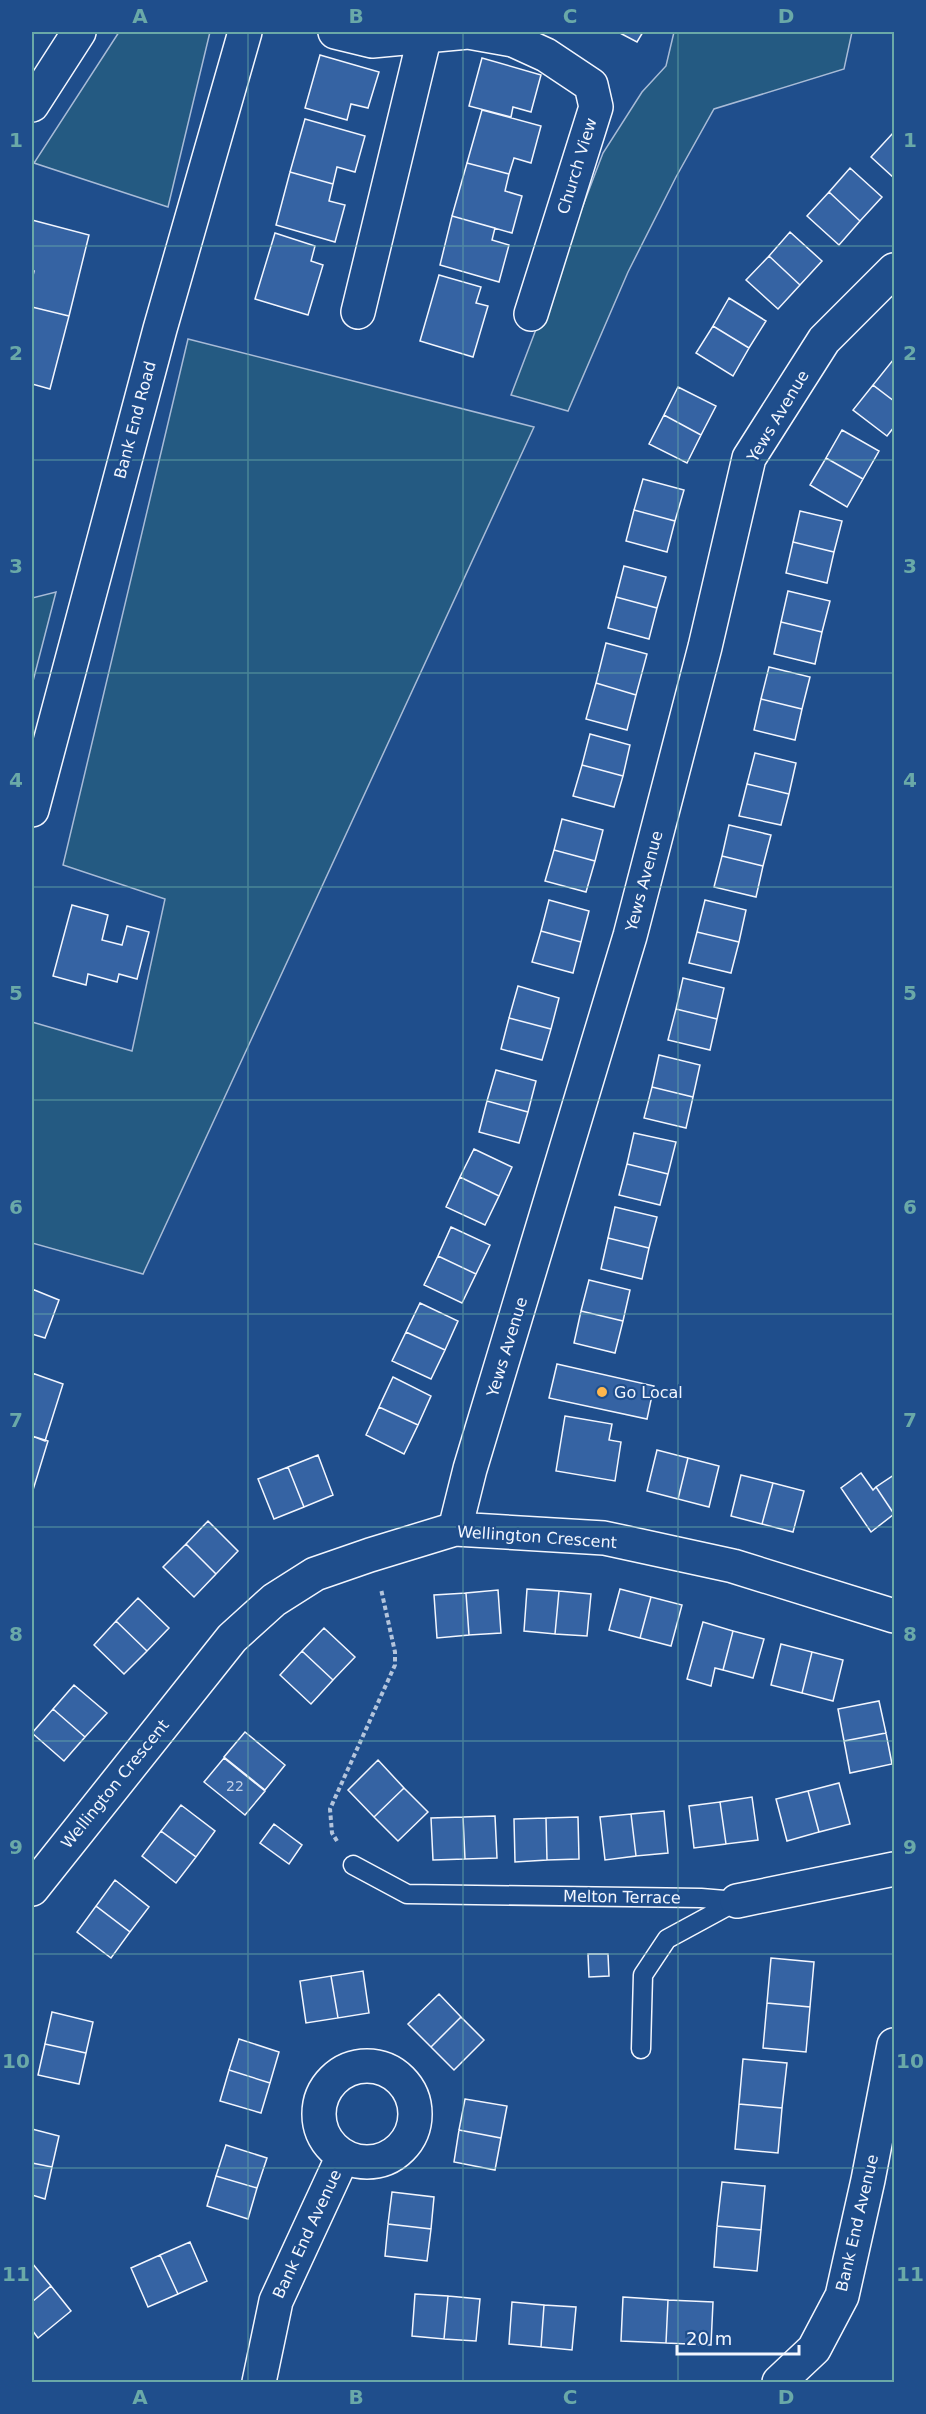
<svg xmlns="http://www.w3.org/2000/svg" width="926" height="2414" font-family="'DejaVu Sans',sans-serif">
  <rect width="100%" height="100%" fill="#1f4e8c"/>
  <!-- green -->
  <path fill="#245a82" stroke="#a8bbd7" stroke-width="1.5" d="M119,32H210L168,207L34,163Z
    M674,32H852L844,69L714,109L676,177L628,272L568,411L511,395L603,153L642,92L666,66Z
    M188,339L534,427L143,1274L32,1243V1022L132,1051L165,899L63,865Z
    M56,592L32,685V598Z"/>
  <!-- building -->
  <path fill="#3563a3" stroke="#f2f6ff" stroke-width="1.5" d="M618,32H643L637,42Z
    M320,55L379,72L368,108L351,104L347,120L305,108Z
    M482,58L541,75L531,112L513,107L511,117L469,106Z
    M482,110L541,126L531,163L514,158L509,174L467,163Z
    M305,119L365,136L355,172L337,167L333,184L290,172Z
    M893,133L894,135V178L871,157Z
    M467,163L509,174L505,191L522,196L512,233L452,216Z
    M850,168L882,197L860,221L829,192Z
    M290,172L333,184L329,201L345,205L335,242L276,225Z
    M829,192L860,221L839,245L807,216Z
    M452,216L495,228L492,240L509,245L499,282L440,265Z
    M32,220L89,235L69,316L32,307V281L34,271L32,270Z
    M790,232L822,261L800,285L769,256Z
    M275,233L315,246L311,261L323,265L308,315L255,299Z
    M769,256L800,285L778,309L746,280Z
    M439,275L481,287L476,303L488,306L473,357L420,341Z
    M729,298L766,321L749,348L713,326Z
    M32,307L69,316L50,389L32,384Z
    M713,326L749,348L733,376L696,353Z
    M893,360L894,361V401L873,385Z
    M873,385L894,401V427L887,436L853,410Z
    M678,387L716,406L701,435L664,415Z
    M664,415L701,435L687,463L649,444Z
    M842,430L879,451L863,479L826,458Z
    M826,458L863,479L847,507L810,485Z
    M643,479L684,490L675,521L634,510Z
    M634,510L675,521L667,552L626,541Z
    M800,511L842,521L834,552L793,542Z
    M793,542L834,552L827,583L786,573Z
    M624,566L666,577L657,608L616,597Z
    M788,591L830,601L822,632L781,622Z
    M616,597L657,608L649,639L608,628Z
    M781,622L822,632L815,664L774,654Z
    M606,643L647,654L636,695L596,683Z
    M769,667L810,677L802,709L761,699Z
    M596,683L636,695L627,730L586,719Z
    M761,699L802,709L795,740L754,730Z
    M590,734L630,745L623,776L582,765Z
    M755,753L796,763L789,794L747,784Z
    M582,765L623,776L614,807L573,796Z
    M747,784L789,794L781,825L739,816Z
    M562,819L603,830L595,861L554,850Z
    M729,825L771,835L763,866L722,856Z
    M554,850L595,861L586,892L545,881Z
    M722,856L763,866L756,897L714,887Z
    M549,900L589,911L581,942L541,931Z
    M705,900L746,910L739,942L697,932Z
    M72,905L108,915L102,940L122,945L127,926L149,932L137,979L119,974L117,982L88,974L86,985L53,976Z
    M541,931L581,942L573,973L532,962Z
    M697,932L739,942L731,973L689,963Z
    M683,978L724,988L717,1019L676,1009Z
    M518,986L559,998L551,1029L509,1018Z
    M676,1009L717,1019L710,1050L668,1040Z
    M509,1018L551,1029L542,1060L501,1049Z
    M659,1055L700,1065L693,1097L652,1087Z
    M496,1070L536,1081L528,1112L487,1101Z
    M652,1087L693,1097L686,1128L644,1118Z
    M487,1101L528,1112L519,1143L479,1132Z
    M634,1133L676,1142L668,1174L627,1164Z
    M474,1149L512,1167L499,1196L460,1177Z
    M627,1164L668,1174L660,1205L619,1195Z
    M460,1177L499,1196L485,1225L446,1207Z
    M615,1207L657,1217L649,1248L608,1238Z
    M451,1227L490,1245L476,1274L438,1256Z
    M608,1238L649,1248L642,1279L601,1269Z
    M438,1256L476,1274L462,1303L424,1285Z
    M589,1280L630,1290L623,1321L581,1311Z
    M32,1289L59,1300L45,1338L32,1334Z
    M420,1303L458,1321L445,1350L406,1332Z
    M581,1311L623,1321L615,1353L574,1343Z
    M406,1332L445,1350L431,1379L392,1361Z
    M557,1364L654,1386L647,1419L549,1398Z
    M32,1373L63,1384L45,1441L32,1436Z
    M393,1377L431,1396L418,1425L379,1407Z
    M379,1407L418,1425L404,1454L366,1435Z
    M565,1416L612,1424L609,1440L621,1442L615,1481L556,1471Z
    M32,1436L48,1441L33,1490H32Z
    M657,1450L688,1458L678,1499L647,1491Z
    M318,1455L333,1495L304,1507L288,1467Z
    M688,1458L719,1466L709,1507L678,1499Z
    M288,1467L304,1507L274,1519L258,1479Z
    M861,1473L873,1490L876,1487L894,1514L871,1532L841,1488Z
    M741,1475L773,1483L762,1524L731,1516Z
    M894,1475V1514L876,1487Z
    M773,1483L804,1491L793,1532L762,1524Z
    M208,1521L238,1551L216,1574L186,1544Z
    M186,1544L216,1574L194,1597L163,1567Z
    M527,1589L559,1591L555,1634L524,1631Z
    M620,1589L651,1597L640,1638L609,1630Z
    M498,1590L501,1633L469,1635L466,1593Z
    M559,1591L591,1594L587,1636L555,1634Z
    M466,1593L469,1635L437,1638L434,1595Z
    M651,1597L682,1605L671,1646L640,1638Z
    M138,1598L169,1628L147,1651L116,1621Z
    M116,1621L147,1651L124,1674L94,1645Z
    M703,1622L733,1631L723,1670L715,1668L711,1686L687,1679Z
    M324,1628L355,1657L333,1680L302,1651Z
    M733,1631L764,1639L753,1678L723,1670Z
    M781,1644L812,1652L802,1693L771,1685Z
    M302,1651L333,1680L311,1704L280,1675Z
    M812,1652L843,1660L833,1701L802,1693Z
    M74,1685L107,1713L85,1737L53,1709Z
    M879,1701L886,1733L844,1741L838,1709Z
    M53,1709L85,1737L64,1761L32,1733Z
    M245,1732L285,1765L265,1790L224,1757Z
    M886,1733L892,1764L850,1773L844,1741Z
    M224,1758L265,1791L245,1815L204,1782Z
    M378,1760L404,1788L374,1817L348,1790Z
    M839,1783L850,1824L819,1832L808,1791Z
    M404,1788L428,1812L398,1841L374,1817Z
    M808,1791L819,1832L787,1841L776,1799Z
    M752,1797L758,1840L726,1844L720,1802Z
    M720,1802L726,1844L694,1848L689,1806Z
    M181,1805L215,1831L196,1857L161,1831Z
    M664,1811L668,1853L636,1856L631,1814Z
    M631,1814L636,1856L605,1860L600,1817Z
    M495,1816L497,1858L465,1859L463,1817Z
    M463,1817L465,1859L433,1860L431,1818Z
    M578,1817L579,1859L547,1860L546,1818Z
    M546,1818L547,1860L515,1862L514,1819Z
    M274,1824L302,1845L289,1864L260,1843Z
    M161,1831L196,1857L176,1883L142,1856Z
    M115,1880L149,1907L130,1932L96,1906Z
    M96,1906L130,1932L111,1958L77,1932Z
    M588,1954H608L609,1976L589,1977Z
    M771,1958L814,1962L810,2007L767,2003Z
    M363,1971L369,2013L338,2018L331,1976Z
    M331,1976L338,2018L306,2023L300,1981Z
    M439,1994L461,2017L431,2047L408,2024Z
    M767,2003L810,2007L806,2052L763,2048Z
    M52,2012L93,2022L86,2053L45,2044Z
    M461,2017L484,2040L454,2070L431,2047Z
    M239,2039L279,2052L270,2083L229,2070Z
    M45,2044L86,2053L79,2084L38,2075Z
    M743,2059L787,2063L782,2108L739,2104Z
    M229,2070L270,2083L261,2113L220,2101Z
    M465,2099L507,2106L501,2138L459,2130Z
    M739,2104L782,2108L778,2153L735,2149Z
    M32,2129L59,2136L52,2167L32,2163Z
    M459,2130L501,2138L495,2170L454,2162Z
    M226,2145L267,2158L257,2188L216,2176Z
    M32,2163L52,2167L45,2199L32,2195Z
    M216,2176L257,2188L248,2219L207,2206Z
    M722,2182L765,2186L761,2230L717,2226Z
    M392,2192L434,2197L431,2229L388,2224Z
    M388,2224L431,2229L427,2261L385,2256Z
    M717,2226L761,2230L757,2271L714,2267Z
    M190,2242L207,2281L178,2294L160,2255Z
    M160,2255L178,2294L148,2307L131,2268Z
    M32,2263L51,2286L32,2302Z
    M51,2286L71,2311L38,2338L32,2330V2302Z
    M415,2294L448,2296L444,2339L412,2336Z
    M448,2296L480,2299L476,2341L444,2339Z
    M623,2297L668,2300L666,2343L621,2341Z
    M668,2300L713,2302L711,2345L666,2343Z
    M512,2302L544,2305L541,2347L509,2344Z
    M544,2305L576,2307L572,2350L541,2347Z"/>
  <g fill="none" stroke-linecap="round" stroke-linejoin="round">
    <!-- service casing -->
    <g stroke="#f2f6ff" stroke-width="21">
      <path id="service" d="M353,1865L407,1894L701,1898L737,1901
        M641,2049L643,1975L667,1939L737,1901"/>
    </g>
    <!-- minor casing -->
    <g stroke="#f2f6ff" stroke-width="36">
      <path id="minor" d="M335,32L372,41L468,32L513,40L546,55L591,85L596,107L531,314
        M358,312L425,35
        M455,1529L470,1469L630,936L705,647L749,458L824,340L894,270
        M32,1889L232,1638L274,1600L315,1574L370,1555L455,1529L604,1538L733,1566L894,1616
        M737,1901L894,1869
        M319 2114a48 48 0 1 1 96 0a48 48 0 1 1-96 0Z
        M259,2382L276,2301L343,2156
        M779,2382L814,2349L842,2296L868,2180L894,2045"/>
    </g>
    <!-- tertiary casing -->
    <g stroke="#f2f6ff" stroke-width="36">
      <path id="tertiary" d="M32,105L79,32
        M32,810L160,329L245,32"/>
    </g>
    <!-- path -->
    <path stroke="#b3c4dc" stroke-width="4" stroke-dasharray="4.5 3" stroke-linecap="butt" d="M337,1841L332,1833L330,1809L395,1665V1652L381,1589"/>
    <!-- service -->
    <use href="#service" stroke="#1f4e8c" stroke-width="18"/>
    <!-- minor -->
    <use href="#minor" stroke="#1f4e8c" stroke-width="33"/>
    <!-- tertiary -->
    <use href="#tertiary" stroke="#1f4e8c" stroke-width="33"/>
  </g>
  <!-- grid -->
  <path fill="none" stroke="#6aa9a8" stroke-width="1.5" stroke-opacity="0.55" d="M248,32V2382M463,32V2382M678,32V2382M32,246H894M32,460H894M32,673H894M32,887H894M32,1100H894M32,1314H894M32,1527H894M32,1741H894M32,1954H894M32,2168H894"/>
  <!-- markers -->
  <circle fill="#ffb74d" stroke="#1f4e8c" stroke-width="2" cx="602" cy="1392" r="6"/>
  <g text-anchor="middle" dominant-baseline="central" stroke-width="4.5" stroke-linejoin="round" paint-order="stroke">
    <!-- number labels -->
    <g font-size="14" fill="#c3d1e8">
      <text x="235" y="1786">22</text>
    </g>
    <!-- street labels -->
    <g font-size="16" fill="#f2f6ff" stroke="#1f4e8c">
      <text transform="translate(577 166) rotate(-73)">Church View</text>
      <text transform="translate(778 416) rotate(-59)">Yews Avenue</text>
      <text transform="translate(135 420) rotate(-75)">Bank End Road</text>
      <text transform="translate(644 881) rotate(-75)">Yews Avenue</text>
      <text transform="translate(507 1347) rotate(-73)">Yews Avenue</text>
      <text transform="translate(537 1537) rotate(4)">Wellington Crescent</text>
      <text transform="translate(115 1784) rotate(-51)">Wellington Crescent</text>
      <text transform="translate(622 1897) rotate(1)">Melton Terrace</text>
      <text transform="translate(857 2223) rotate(-77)">Bank End Avenue</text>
      <text transform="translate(307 2234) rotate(-65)">Bank End Avenue</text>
    </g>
    <!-- poi labels -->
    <g font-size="16" fill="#f2f6ff" stroke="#1f4e8c" text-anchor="start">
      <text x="614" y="1392">Go Local</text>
    </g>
  </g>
  <!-- border -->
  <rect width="926" height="2414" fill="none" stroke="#1f4e8c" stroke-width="66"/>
  <!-- scale -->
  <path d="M677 2345v9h122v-9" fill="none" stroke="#f2f6ff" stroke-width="3"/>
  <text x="686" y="2345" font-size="18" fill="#f2f6ff" stroke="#1f4e8c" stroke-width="4.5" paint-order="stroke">20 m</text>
  <rect x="33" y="33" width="860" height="2348" fill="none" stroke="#6aa9a8" stroke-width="2"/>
  <g font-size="20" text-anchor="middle" font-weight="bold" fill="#6aa9a8">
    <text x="140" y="23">A</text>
    <text x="356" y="23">B</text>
    <text x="570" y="23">C</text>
    <text x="786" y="23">D</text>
    <text x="16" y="147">1</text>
    <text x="910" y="147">1</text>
    <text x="16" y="360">2</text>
    <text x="910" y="360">2</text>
    <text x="16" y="573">3</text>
    <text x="910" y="573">3</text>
    <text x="16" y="787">4</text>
    <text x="910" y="787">4</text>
    <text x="16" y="1000">5</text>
    <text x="910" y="1000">5</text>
    <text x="16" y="1214">6</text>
    <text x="910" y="1214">6</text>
    <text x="16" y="1427">7</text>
    <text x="910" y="1427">7</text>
    <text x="16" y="1641">8</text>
    <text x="910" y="1641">8</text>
    <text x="16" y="1854">9</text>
    <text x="910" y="1854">9</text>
    <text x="16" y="2068">10</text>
    <text x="910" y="2068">10</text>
    <text x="16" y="2281">11</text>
    <text x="910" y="2281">11</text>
    <text x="140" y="2404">A</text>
    <text x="356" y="2404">B</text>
    <text x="570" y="2404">C</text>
    <text x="786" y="2404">D</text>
  </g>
</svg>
